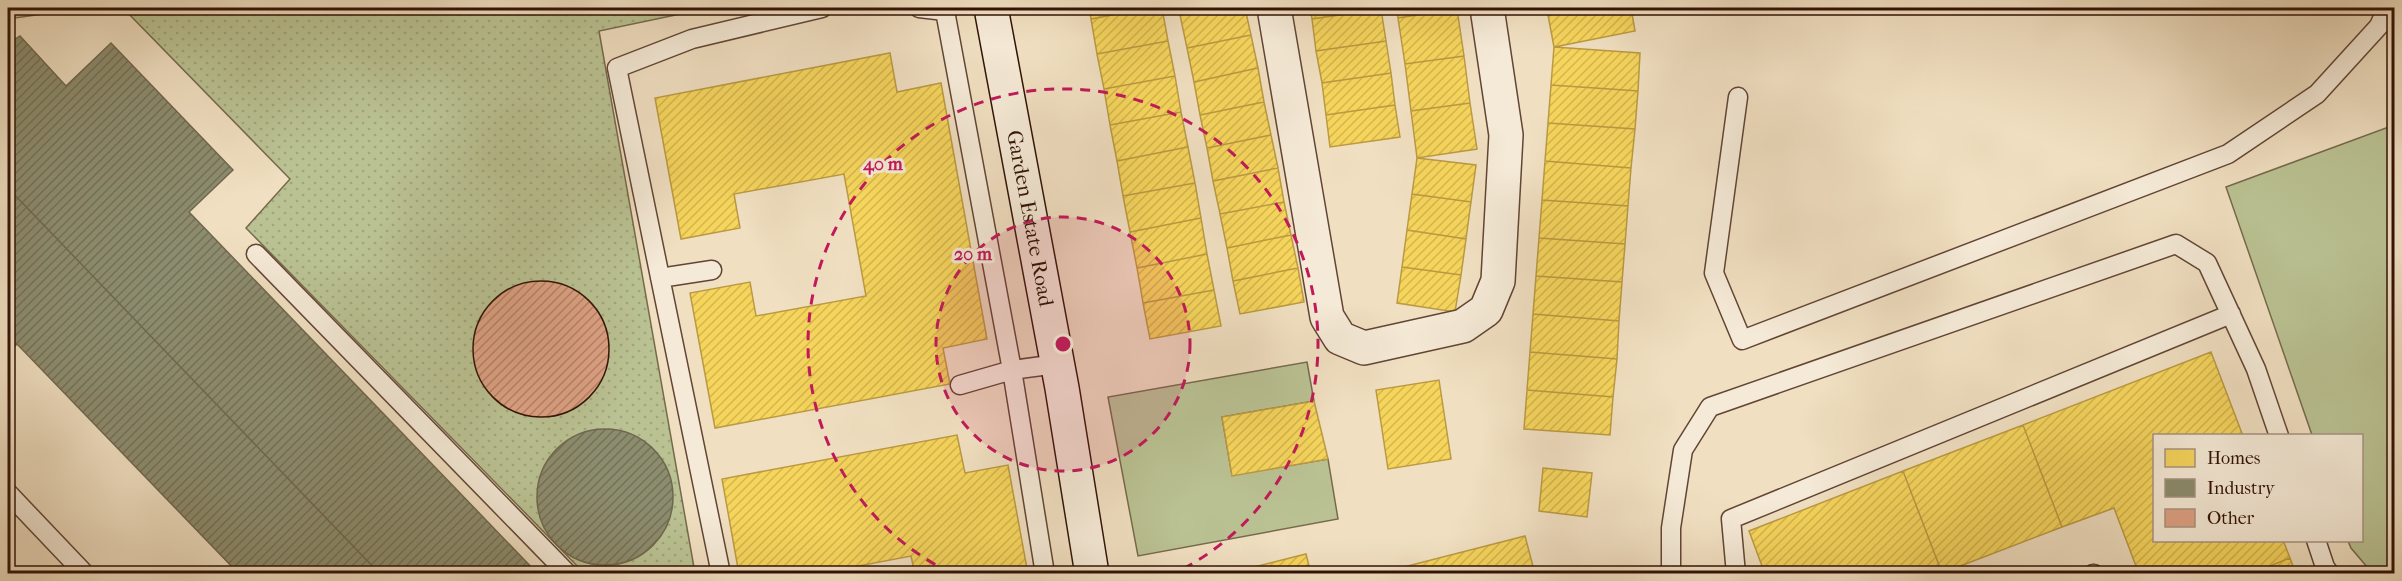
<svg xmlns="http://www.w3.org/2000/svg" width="2402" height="581" font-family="'IM FELL French Canon',serif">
  <defs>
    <pattern id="grass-dots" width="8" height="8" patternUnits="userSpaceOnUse" patternTransform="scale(1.5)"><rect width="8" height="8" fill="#bac293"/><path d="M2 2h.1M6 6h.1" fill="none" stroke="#a0a67d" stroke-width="1.8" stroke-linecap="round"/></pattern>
    <pattern id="homes-hatch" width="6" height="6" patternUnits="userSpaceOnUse" patternTransform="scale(1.5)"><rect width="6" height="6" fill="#f6d55c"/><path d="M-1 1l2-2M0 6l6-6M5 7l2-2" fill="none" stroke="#d3b64e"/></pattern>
    <pattern id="industry-hatch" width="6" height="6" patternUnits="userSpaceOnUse" patternTransform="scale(1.5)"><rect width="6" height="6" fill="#8c8c6e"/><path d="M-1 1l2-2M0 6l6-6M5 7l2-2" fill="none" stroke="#737158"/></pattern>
    <pattern id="building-hatch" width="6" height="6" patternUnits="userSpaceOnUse" patternTransform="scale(1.5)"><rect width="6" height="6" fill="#dda183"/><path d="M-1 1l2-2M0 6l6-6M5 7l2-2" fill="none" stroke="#b48269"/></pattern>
  </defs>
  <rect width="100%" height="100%" fill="#f0dfc1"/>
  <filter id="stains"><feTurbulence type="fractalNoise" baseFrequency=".00333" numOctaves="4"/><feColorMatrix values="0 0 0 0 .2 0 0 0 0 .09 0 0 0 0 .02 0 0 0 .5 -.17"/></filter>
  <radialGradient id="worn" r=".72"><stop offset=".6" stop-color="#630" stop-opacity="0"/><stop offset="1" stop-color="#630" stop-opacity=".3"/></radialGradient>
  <!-- grass -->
  <path fill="url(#grass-dots)" stroke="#766a4c" stroke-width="1.5" d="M8,8H86L8,19Z
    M123,8H709L599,31L695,573H584L246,228L290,179Z"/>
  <!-- park -->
  <path fill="#bac293" stroke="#766a4c" stroke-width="1.5" d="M2394,125V573L2373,574L2351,548L2348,541L2362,540V436L2312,435L2226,187Z
    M1307,362L1314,401L1222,417L1232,475L1328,459L1338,519L1138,556L1108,397Z"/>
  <!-- homes -->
  <path fill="url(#homes-hatch)" stroke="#bb9a42" stroke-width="1.5" d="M1089,8H1148L1091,19Z
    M1148,8H1162L1168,41L1097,54L1091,19Z
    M1179,8H1216L1180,15Z
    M1216,8H1245L1251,35L1187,48L1180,15Z
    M1310,8H1381V9L1312,19Z
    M1397,8H1457V9L1398,18Z
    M1547,8H1584L1548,15Z
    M1584,8H1631L1635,31L1554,47L1548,15Z
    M1381,9L1386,41L1316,51L1312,19Z
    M1457,9L1464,56L1405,64L1398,18Z
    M1251,35L1258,68L1194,82L1187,48Z
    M1168,41L1175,76L1104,89L1097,54Z
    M1386,41L1391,73L1322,83L1316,51Z
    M1554,47L1640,53L1638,91L1551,85Z
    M890,53L897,92L941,83L987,339L943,348L950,384L715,428L690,293L750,282L756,316L866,296L844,174L734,194L740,228L681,239L655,98Z
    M1464,56L1470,103L1411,111L1405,64Z
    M1258,68L1264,102L1200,115L1194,82Z
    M1391,73L1395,105L1326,115L1322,83Z
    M1175,76L1181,112L1110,125L1104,89Z
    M1551,85L1638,91L1635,129L1548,123Z
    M1264,102L1271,135L1207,148L1200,115Z
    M1470,103L1477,149L1417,158L1411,111Z
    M1395,105L1400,137L1330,147L1326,115Z
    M1181,112L1188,147L1117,161L1110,125Z
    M1548,123L1635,129L1631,168L1545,161Z
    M1271,135L1278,168L1213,181L1207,148Z
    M1188,147L1195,183L1123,196L1117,161Z
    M1417,158L1476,165L1471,202L1412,194Z
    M1545,161L1631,168L1628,206L1542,200Z
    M1278,168L1284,202L1220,214L1213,181Z
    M1195,183L1201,218L1130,232L1123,196Z
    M1412,194L1471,202L1466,239L1407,230Z
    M1542,200L1628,206L1625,244L1539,238Z
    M1284,202L1291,235L1227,248L1220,214Z
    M1201,218L1207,254L1137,268L1130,232Z
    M1407,230L1466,239L1461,275L1402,267Z
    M1291,235L1298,268L1233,281L1227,248Z
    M1539,238L1625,244L1622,282L1536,276Z
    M1207,254L1214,290L1143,303L1137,268Z
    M1402,267L1461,275L1455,312L1397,303Z
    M1298,268L1304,302L1240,314L1233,281Z
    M1536,276L1622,282L1619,321L1533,314Z
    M1214,290L1221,326L1150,339L1143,303Z
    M1533,314L1619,321L1617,359L1530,352Z
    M1530,352L1617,359L1613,397L1527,390Z
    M2211,352L2243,436H2154V540H2283L2290,558L2250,574H2139L2114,508L2062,527L2023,425Z
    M1439,380L1451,459L1388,469L1376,390Z
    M1527,390L1613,397L1610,435L1524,429Z
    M1314,401L1328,459L1232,476L1222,417Z
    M2023,425L2062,527L1942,573L1903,471Z
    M957,435L965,473L1008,465L1028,574H915L911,556L816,574H739L722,479Z
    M1543,468L1592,473L1587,517L1539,511Z
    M1903,471L1942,573L1765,574L1749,531Z
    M1525,536L1535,574H1384V572Z
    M1306,554L1311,574H1226Z
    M2290,558L2296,574H2250Z"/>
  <!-- industry -->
  <path fill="url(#industry-hatch)" stroke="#71674f" stroke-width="1.5" d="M20,36L66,86L111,43L233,170L189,212L538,574H380L8,188V44Z
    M8,188L380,574H239L17,344L8,353Z
    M537 497a68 68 0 1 1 136 0a68 68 0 1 1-136 0Z
    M8,563L18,574H8Z"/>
  <!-- building -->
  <path fill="url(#building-hatch)" stroke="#321206" stroke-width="1.5" d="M473 349a68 68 0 1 1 136 0a68 68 0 1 1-136 0Z"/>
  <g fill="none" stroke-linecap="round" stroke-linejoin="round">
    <!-- lane casing -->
    <g stroke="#624535" stroke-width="21">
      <path id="lane" d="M919,8L945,11L1012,370L1045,574
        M1738,97L1714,273L1742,340L2228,154L2317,94L2379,26L2387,8
        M256,254L568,574
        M660,278L712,270
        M960,385L1012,370L1057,364
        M8,493L85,574
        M2316,540L2325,567L2330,574
        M721,574L617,68L692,39L822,8
        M1671,574V528L1683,450L1710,407L2176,244L2207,263L2256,369L2279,436
        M1736,574L1731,519L2231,314
        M2093,574H2094"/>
    </g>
    <!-- street casing -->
    <g stroke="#624535" stroke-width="36">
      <path id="street" d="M1274,8L1327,317L1340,338L1364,348L1463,326L1486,310L1498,281L1506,135L1487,8"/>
    </g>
    <!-- secondary casing -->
    <g stroke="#321206" stroke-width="36">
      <g id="secondary">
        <path id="s1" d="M991,8L1062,388L1092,574"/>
      </g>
    </g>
    <!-- lane -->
    <use href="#lane" stroke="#f5ead7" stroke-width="18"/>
    <!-- street -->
    <use href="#street" stroke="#f5ead7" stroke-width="33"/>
    <!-- secondary -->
    <use href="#secondary" stroke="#f5ead7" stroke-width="33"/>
  </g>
  <!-- distance rings -->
  <circle cx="1063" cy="344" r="127" fill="#c2185b" fill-opacity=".12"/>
  <g fill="none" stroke="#c2185b" stroke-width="3" stroke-dasharray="10 8">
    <circle cx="1063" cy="344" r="127"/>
    <path d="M951 573A255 255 0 1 1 1175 573"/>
  </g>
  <g text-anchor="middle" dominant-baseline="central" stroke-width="6" stroke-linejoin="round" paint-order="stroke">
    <!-- street labels -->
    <g font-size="21" fill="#321206" stroke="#f5ead7">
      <text stroke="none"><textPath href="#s1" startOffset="214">Garden Estate Road</textPath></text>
    </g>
  </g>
  <circle cx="1063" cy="344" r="9" fill="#c2185b" stroke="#f5ead7" stroke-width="3"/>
  <g font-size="18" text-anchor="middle" font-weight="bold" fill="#c2185b" stroke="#f5ead7" stroke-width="6" stroke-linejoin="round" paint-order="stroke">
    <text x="883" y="170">40 m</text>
    <text x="973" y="260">20 m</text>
  </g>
  <!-- margin -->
  <rect width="2402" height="581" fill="none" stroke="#f0dfc1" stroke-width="30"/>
  <rect x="9" y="9" width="2384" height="563" fill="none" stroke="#321206" stroke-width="3"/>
  <rect x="15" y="15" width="2372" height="551" fill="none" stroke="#321206" stroke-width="1.5"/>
  <!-- legend -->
  <rect x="2153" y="434" width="210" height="108" fill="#f5ead7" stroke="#a79483" stroke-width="1.5"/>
  <rect x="2165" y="449" width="30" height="18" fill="#f6d55c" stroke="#a79483" stroke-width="1.5"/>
  <text x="2207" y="464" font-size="18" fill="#321206">Homes</text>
  <rect x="2165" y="479" width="30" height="18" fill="#8c8c6e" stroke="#a79483" stroke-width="1.5"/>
  <text x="2207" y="494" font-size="18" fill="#321206">Industry</text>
  <rect x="2165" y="509" width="30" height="18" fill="#dda183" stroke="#a79483" stroke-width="1.5"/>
  <text x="2207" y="524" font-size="18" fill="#321206">Other</text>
  <rect width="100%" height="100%" filter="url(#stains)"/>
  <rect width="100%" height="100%" fill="url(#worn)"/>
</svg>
